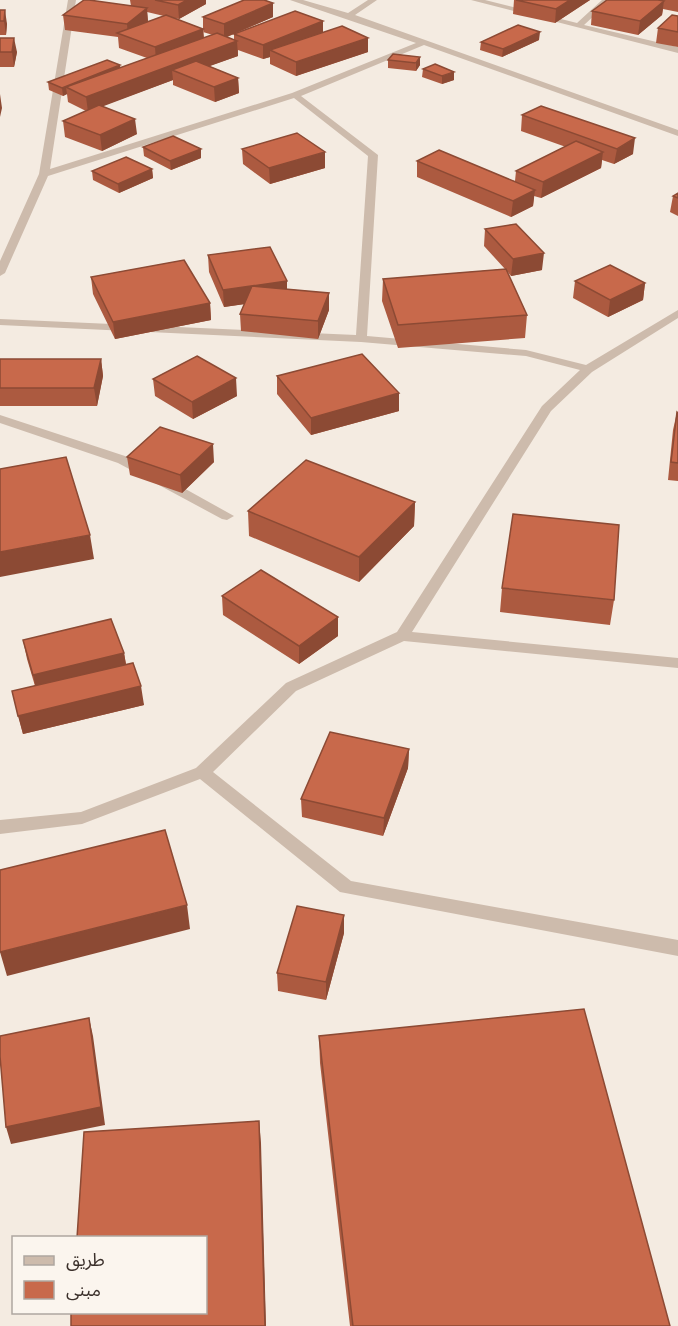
<svg xmlns="http://www.w3.org/2000/svg" width="678" height="1326" font-family="Montserrat,'Noto Sans Arabic',sans-serif">
  <rect width="100%" height="100%" fill="#f4ebe1"/>
  <g fill="none" stroke-linecap="round" stroke-linejoin="round">
    <!-- minor -->
    <path fill="#cdbbac" fill-rule="evenodd" d="M68,0H76L50,169L292,93L416,43L290,0H303L348,13L368,0H377L355,15L678,130V136L424,45L301,96L378,155L367,336L526,350L586,365L678,310V318L592,372L551,411L412,632L678,658V668L404,641L296,691L213,772L351,881L678,940V956L340,892L200,779L82,824L0,834V820L81,812L196,768L286,683L397,632L542,406L580,370L526,356L361,342L0,325V319L356,335L368,156L294,98L48,176L5,273L0,276V261L39,174Z
      M471,0H485L577,23L602,0H611L584,25L678,47V53Z
      M0,415L128,457L234,516L227,520L222,519L118,463L0,423Z"/>
  </g>
  <!-- wall -->
  <path fill="#ac5a40" fill-rule="evenodd" d="M130,0H206V4L179,19L174,18L203,29L204,38L213,35L203,32V17H273L227,37L234,40V34L323,32L368,38V52L296,76L270,64V57L263,59L238,50V56L209,66L238,78L239,93L215,102L173,85V80L102,106L137,134L102,151L65,137L63,121L86,111L68,102L67,94L63,96L49,90L48,82L120,68L147,58L119,48L118,37L65,30L63,15L131,6ZM147,12L164,16L148,22Z
    M514,0H590L555,23L513,14Z
    M607,0H678V12L663,9L662,15L638,35L591,25L592,11Z
    M0,10L7,24L6,35H0Z
    M678,16V47L656,43L658,28Z
    M0,38L17,52L14,67H0Z
    M539,40L502,57L480,50L481,42Z
    M393,54L420,65L416,71L388,68V60Z
    M423,69L454,80L442,84L422,77Z
    M522,115L633,154L614,164L602,160L601,168L541,198L534,196L533,206L511,217L417,177V161L515,181L516,171L566,147L521,131Z
    M143,147L201,149V158L171,170L144,156Z
    M242,149L325,168L270,184L243,164Z
    M152,169L153,178L119,193L93,180L92,171Z
    M678,193V216L670,212L673,196Z
    M485,229L542,270L511,276L507,271L527,315L525,338L398,348L382,301L383,279L505,269L484,246Z
    M208,255L287,281V289L329,293V310L318,339L241,331L240,314L244,304L224,307L209,272Z
    M91,277L210,303L211,320L115,339L93,294Z
    M575,281L645,283L643,300L608,317L573,298Z
    M0,359H101L103,376L97,406H0Z
    M277,376L399,411L311,435L277,394Z
    M153,379L237,396L193,419L155,396Z
    M677,412L678,413V481L668,480L673,430Z
    M127,457L214,462L182,493L130,475Z
    M415,502L414,526L359,582L249,536L248,511Z
    M502,588L614,600L610,625L500,612Z
    M222,596L338,617V636L299,664L223,615Z
    M23,640L124,653L126,664L144,705L23,734L12,691L35,686L27,659Z
    M409,749L408,768L383,836L302,817L301,799Z
    M344,915V933L326,1000L278,991L277,973Z
    M319,1036L670,1326H350L320,1063Z"/>
  <!-- shaded-wall -->
  <path fill="#8c4a34" d="M187,0H206V4L179,19L178,5Z
    M570,0H590L555,23L556,9Z
    M664,1L662,15L638,35L640,21Z
    M273,3V17L224,38V24Z
    M147,8L148,22L128,37L127,24Z
    M5,10L7,24L6,35L4,21Z
    M323,21V36L270,50V57L263,59V45Z
    M203,29L204,43L156,62L155,47Z
    M540,32L539,40L502,57L503,49Z
    M14,38L17,52L14,67L12,52Z
    M368,38V52L296,76V62Z
    M237,41L238,56L185,75L172,70L173,80L88,112L86,97Z
    M420,57V65L416,71V63Z
    M120,65L121,73L66,87L67,94L63,96L62,88Z
    M454,72V80L442,84V76Z
    M238,78L239,93L215,102L214,87Z
    M0,94L2,108L0,117Z
    M135,119L137,134L102,151L100,135Z
    M635,138L633,154L614,164L617,149Z
    M201,149V158L171,170L170,161Z
    M325,152V168L270,184L269,168Z
    M603,152L601,168L541,198L543,182Z
    M152,169L153,178L119,193L118,184Z
    M535,190L533,206L511,217L513,201Z
    M544,253L542,270L511,276L513,259Z
    M287,281V298L224,307L223,290Z
    M645,283L643,300L608,317L610,300Z
    M329,293V310L318,339V321Z
    M210,303L211,320L115,339L113,322Z
    M101,359L103,376L97,406L94,388Z
    M236,378L237,396L193,419L192,402Z
    M399,393V411L311,435V418Z
    M213,444L214,462L182,493L180,475Z
    M415,502L414,526L359,582V557Z
    M90,535L94,559L0,577V552Z
    M338,617V636L299,664V646Z
    M124,653L127,671L37,694L33,675Z
    M141,686L144,705L23,734L18,716Z
    M409,749L408,768L383,836L384,818Z
    M187,905L190,929L7,976L0,952Z
    M344,915V933L326,1000V982Z
    M89,1018L93,1036L105,1125L11,1144L6,1127Z
    M259,1121L261,1143L266,1326H265Z"/>
  <!-- building -->
  <path fill="#c8694b" stroke="#8c4a34" stroke-width="1.5" d="M84,0H89L147,8L127,24L63,15Z
    M155,0H187L178,5Z
    M244,0H264L273,3L224,24L203,17Z
    M516,0H570L556,9Z
    M607,0H658L664,1L640,21L592,11Z
    M0,10H5L4,21H0Z
    M295,11L323,21L263,45L234,34Z
    M166,15L203,29L155,47L117,33Z
    M672,15L678,16V32L658,28Z
    M518,25L540,32L503,49L481,42Z
    M342,26L368,38L296,62L270,50Z
    M217,33L237,41L86,97L66,87Z
    M0,38H14L12,52H0Z
    M393,54L420,57L416,63L388,60Z
    M107,60L120,65L62,88L48,82Z
    M196,61L238,78L214,87L172,70Z
    M435,64L454,72L442,76L423,69Z
    M99,105L135,119L100,135L63,121Z
    M541,106L635,138L617,149L522,115Z
    M297,133L325,152L269,168L242,149Z
    M173,136L201,149L170,161L143,147Z
    M576,141L603,152L543,182L516,171Z
    M439,150L535,190L513,201L417,161Z
    M126,157L152,169L118,184L92,171Z
    M678,193V198L673,196Z
    M516,224L544,253L513,259L485,229Z
    M270,247L287,281L223,290L208,255Z
    M184,260L210,303L113,322L91,277Z
    M610,265L645,283L610,300L575,281Z
    M506,269L527,315L398,325L383,279Z
    M252,286L329,293L318,321L240,314Z
    M362,354L399,393L311,418L277,376Z
    M197,356L236,378L192,402L153,379Z
    M0,359H101L94,388H0Z
    M677,412L678,413V463L671,462Z
    M160,427L213,444L180,475L127,457Z
    M66,457L90,535L0,552V469Z
    M306,460L415,502L359,557L248,511Z
    M513,514L619,525L614,600L502,588Z
    M261,570L338,617L299,646L222,596Z
    M111,619L124,653L33,675L23,640Z
    M133,663L141,686L18,716L12,691Z
    M330,732L409,749L384,818L301,799Z
    M165,830L187,905L0,952V870Z
    M297,906L344,915L326,982L277,973Z
    M584,1009L670,1326H353L319,1036Z
    M89,1018L101,1107L6,1127L0,1056V1036Z
    M259,1121L265,1326H71V1312H206V1238H77L84,1132Z"/>
  <!-- legend -->
  <rect x="12" y="1236" width="195" height="78" fill="#fbf5ee" stroke="#aea6a0" stroke-width="1.5"/>
  <rect x="24" y="1256" width="30" height="9" fill="#cdbbac" stroke="#aea6a0" stroke-width="1.5"/>
  <text x="66" y="1266" font-size="18" fill="#3b302b">طريق</text>
  <rect x="24" y="1281" width="30" height="18" fill="#c8694b" stroke="#aea6a0" stroke-width="1.5"/>
  <text x="66" y="1296" font-size="18" fill="#3b302b">مبنى</text>
</svg>
